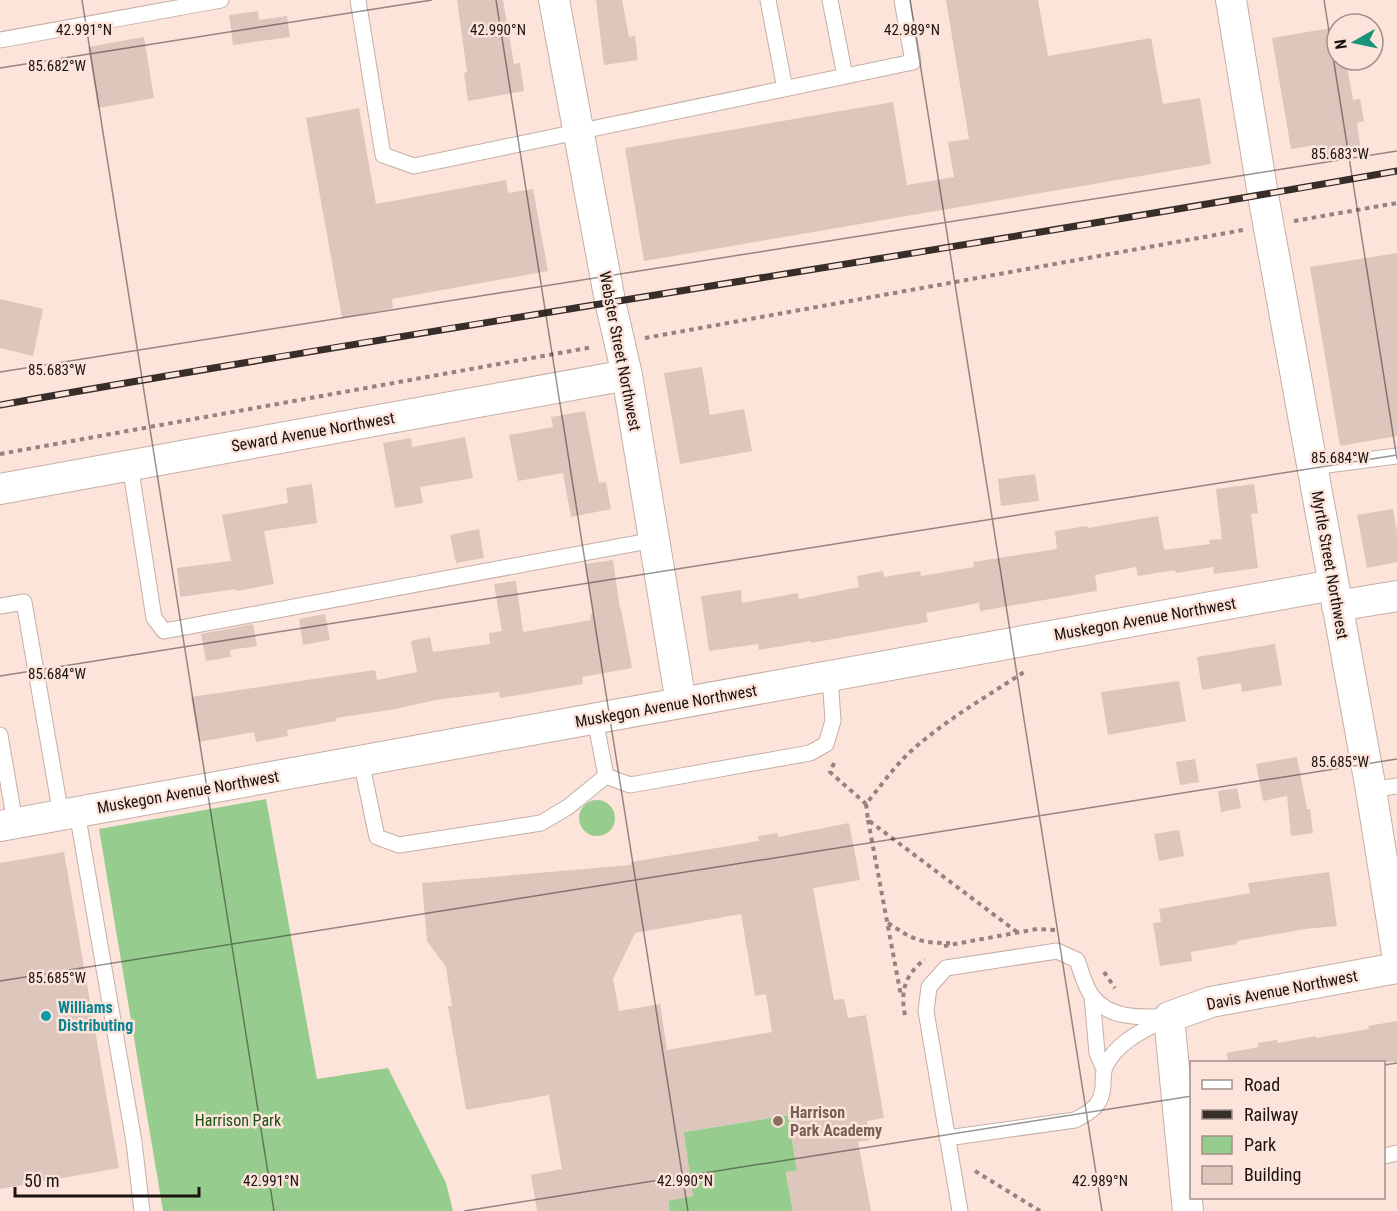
<svg xmlns="http://www.w3.org/2000/svg" width="1397" height="1211" font-family="'Roboto Condensed',sans-serif">
  <rect width="100%" height="100%" fill="#fce4da"/>
  <!-- green -->
  <path fill="#96cd8f" d="M266,799L317,1079L388,1068L446,1183L453,1211H163L99,829Z
    M579 818a18 18 0 1 1 36 0a18 18 0 1 1-36 0Z
    M788,1115L797,1170L786,1173L793,1211H670L668,1201L684,1132Z"/>
  <!-- building -->
  <path fill="#ddc6bc" fill-rule="evenodd" d="M457,0H503L514,64L520,63L524,91L468,101L464,73L467,72Z
    M596,0H622L629,37L635,36L638,60L604,65Z
    M946,0H1038L1048,56L1151,38L1163,104L1200,98L1211,164L644,261L625,148L893,102L907,185L954,177L948,142L969,139Z
    M258,11L259,20L287,16L290,37L233,45L229,15Z
    M1337,27V60H1346L1353,100L1360,99L1364,121L1357,123L1361,151L1318,159L1315,145L1291,149L1272,38Z
    M144,37L154,98L98,108L88,47Z
    M359,108L376,204L506,180L508,193L533,189L548,271L392,299L393,308L342,318L306,118Z
    M1397,253V436L1340,446L1310,267Z
    M0,299L43,309L33,356L0,348Z
    M702,367L710,415L744,409L752,451L680,464L664,373Z
    M585,411L599,483L606,482L611,509L571,517L563,473L518,481L509,435L553,427L551,417Z
    M465,437L473,478L420,487L423,503L395,508L383,443L411,438L412,447Z
    M1035,474L1039,501L1001,506L998,479Z
    M312,484L317,523L264,531L274,584L237,591L236,589L180,597L177,568L231,561L222,515L288,503L286,488Z
    M1254,484L1258,513L1251,514L1258,568L1214,574L1213,567L1176,573L1175,570L1138,576L1136,567L1095,575L1097,591L980,611L979,603L926,613L928,622L811,643V641L759,650L758,644L709,651L701,596L741,590L742,603L798,593L799,599L859,587L857,576L883,571L884,577L920,571L921,576L974,567L973,562L1057,549L1055,531L1087,526L1088,528L1158,516L1164,550L1210,544L1209,540L1222,539L1216,489Z
    M1393,509L1397,532V562L1367,568L1357,515Z
    M479,529L484,558L456,563L450,535Z
    M613,560L620,609H621L632,668L582,677L583,684L500,698L499,692L435,700L396,709L336,718V721L287,730L288,736L256,742L254,732L199,742L191,697L375,670L377,680L417,672L411,641L430,637L433,652L490,644L489,633L502,631L494,584L516,581L523,632L591,620L590,615L593,614L585,564Z
    M325,614L330,640L303,645L299,619Z
    M253,624L257,646L230,650L231,657L206,661L201,634Z
    M1275,644L1282,685L1242,692L1241,683L1202,690L1197,657Z
    M1179,681L1186,721L1108,735L1101,692Z
    M1297,757L1307,809H1310L1313,833L1291,836L1287,796L1263,801L1256,764Z
    M1195,759L1199,782L1180,785L1176,762Z
    M1237,788L1241,808L1221,812L1218,791Z
    M849,823L860,880L813,888L834,1000L844,999L848,1018L866,1015L884,1118L867,1121L870,1140L858,1142L871,1211H793L786,1172L797,1170L788,1115L684,1132L693,1196L668,1201L670,1211H537L531,1175L562,1169L549,1095L466,1110L448,1006H452L446,967L427,941L422,883L631,865V862L759,841L758,836L778,833V837ZM741,914L755,996L766,994L772,1032L667,1050L660,1004L619,1011L613,979L635,933Z
    M1179,830L1184,856L1159,861L1154,834Z
    M64,852L119,1168L0,1189V863Z
    M1329,872L1337,926L1305,929L1237,941V944L1191,952L1192,961L1160,966L1153,923L1161,922L1159,909L1250,893L1248,883Z
    M1397,1021V1062H1228L1227,1053L1258,1047V1043L1277,1040L1278,1043L1316,1036V1038L1369,1029L1368,1026Z"/>
  <g fill="none" stroke-linecap="round" stroke-linejoin="round">
    <!-- service casing -->
    <g stroke="#c5afa5" stroke-width="17">
      <path id="service" d="M358,0L383,155L414,166L913,62L902,0
        M768,0L785,89
        M830,0L845,76
        M0,40L221,0
        M130,465L154,618L164,631L654,540
        M1312,467L1397,456
        M0,606L24,602L61,815
        M595,719L606,776L630,785L810,753L826,744L833,721L830,676
        M0,735L15,823
        M361,761L377,837L399,845L541,823L568,807L606,776
        M1371,790L1397,786
        M77,812L134,1142L142,1211
        M1092,996L1097,1053L1104,1069
        M947,1138L1075,1120C1091,1112 1102,1105 1103,1086C1103,1080 1103,1073 1105,1067C1116,1042 1144,1030 1167,1018
        M1384,1156L1397,1153
        M960,1211L926,1011L929,987L946,968L1057,951L1077,960C1081,971 1085,987 1092,996C1110,1020 1142,1017 1169,1017"/>
    </g>
    <!-- minor casing -->
    <g stroke="#c5afa5" stroke-width="32">
      <path id="minor" d="M554,0L610,301L627,375L681,703
        M1231,0L1263,195L1371,790L1397,953
        M0,489L627,375
        M1337,606L1397,596
        M0,826L1333,585
        M1188,1211L1169,1017L1211,1002L1397,968"/>
    </g>
    <!-- path -->
    <path stroke="#94847d" stroke-width="4" stroke-dasharray="4.5 4.5" stroke-linecap="butt" d="M1294,221L1397,203
      M645,338L1243,230
      M0,454L593,347
      M834,763L830,772L866,804
      M868,820L901,996
      M888,923C914,940 919,943 950,943
      M1017,932L868,820L866,804C880,787 893,768 910,752C945,720 988,696 1027,670
      M944,946L1037,929L1057,930
      M1104,972L1115,988
      M905,1015C900,991 905,975 925,959
      M975,1171L1040,1211"/>
    <!-- service -->
    <use href="#service" stroke="#fff" stroke-width="15"/>
    <!-- minor -->
    <use href="#minor" stroke="#fff" stroke-width="30"/>
    <!-- rail casing -->
    <g stroke="#372d29" stroke-width="7">
      <path id="rail" d="M0,405C465,322 932,254 1397,171"/>
    </g>
    <!-- rail -->
    <use href="#rail" stroke="#fce4da" stroke-width="4.5" stroke-dasharray="14" stroke-linecap="butt"/>
  </g>
  <!-- ticks -->
  <path fill="none" stroke="#1a120f" stroke-width="1.5" stroke-opacity="0.45" d="M82,0L274,1211M496,0L688,1211M910,0L1102,1211M1324,0L1397,459M0,68L432,0M0,372L1397,151M0,676L1397,455M0,981L1397,759M1384,1065L1397,1063M464,1211L1192,1096"/>
  <!-- markers -->
  <circle fill="#0f9aa8" stroke="#fce4da" stroke-width="2" cx="46" cy="1016" r="6"/>
  <circle fill="#8d6e63" stroke="#fce4da" stroke-width="2" cx="778" cy="1121" r="6"/>
  <g text-anchor="middle" dominant-baseline="central" stroke-width="5" stroke-linejoin="round" paint-order="stroke">
    <!-- street labels -->
    <g font-size="16" fill="#1a120f" stroke="#fce4da">
      <text transform="translate(620 351) rotate(79)">Webster Street Northwest</text>
      <text transform="translate(313 432) rotate(-10)">Seward Avenue Northwest</text>
      <text transform="translate(1330 565) rotate(80)">Myrtle Street Northwest</text>
      <text transform="translate(1145 619) rotate(-10)">Muskegon Avenue Northwest</text>
      <text transform="translate(666 706) rotate(-10)">Muskegon Avenue Northwest</text>
      <text transform="translate(188 792) rotate(-10)">Muskegon Avenue Northwest</text>
      <text transform="translate(1282 990) rotate(-11)">Davis Avenue Northwest</text>
    </g>
    <!-- culture labels -->
    <g font-size="16" font-weight="bold" fill="#0d838f" stroke="#fce4da" text-anchor="start">
      <text x="58" y="1007">Williams<tspan x="58" dy="18">Distributing</tspan></text>
    </g>
    <!-- education labels -->
    <g font-size="16" font-weight="bold" fill="#785e54" stroke="#fce4da" text-anchor="start">
      <text x="790" y="1112">Harrison<tspan x="790" dy="18">Park Academy</tspan></text>
    </g>
    <!-- park labels -->
    <g font-size="16" fill="#195115" stroke="#fce4da">
      <text x="238" y="1120">Harrison Park</text>
    </g>
  </g>
  <g font-size="15" text-anchor="middle" fill="#1a120f" stroke="#fce4da" stroke-width="5" stroke-linejoin="round" paint-order="stroke">
    <text x="84" y="35">42.991°N</text>
    <text x="498" y="35">42.990°N</text>
    <text x="912" y="35">42.989°N</text>
    <text x="57" y="71">85.682°W</text>
    <text x="1340" y="159">85.683°W</text>
    <text x="57" y="375">85.683°W</text>
    <text x="1340" y="463">85.684°W</text>
    <text x="57" y="679">85.684°W</text>
    <text x="1340" y="767">85.685°W</text>
    <text x="57" y="983">85.685°W</text>
    <text x="271" y="1186">42.991°N</text>
    <text x="685" y="1186">42.990°N</text>
    <text x="1100" y="1186">42.989°N</text>
  </g>
  <!-- legend -->
  <rect x="1190" y="1061" width="195" height="138" fill="#fce4da" stroke="#a29089" stroke-width="1.5"/>
  <rect x="1202" y="1080" width="30" height="9" fill="#ffffff" stroke="#a29089" stroke-width="1.5"/>
  <text x="1244" y="1091" font-size="18" fill="#1a120f">Road</text>
  <rect x="1202" y="1110" width="30" height="9" fill="#372d29" stroke="#a29089" stroke-width="1.5"/>
  <text x="1244" y="1121" font-size="18" fill="#1a120f">Railway</text>
  <rect x="1202" y="1136" width="30" height="18" fill="#96cd8f" stroke="#a29089" stroke-width="1.5"/>
  <text x="1244" y="1151" font-size="18" fill="#1a120f">Park</text>
  <rect x="1202" y="1166" width="30" height="18" fill="#ddc6bc" stroke="#a29089" stroke-width="1.5"/>
  <text x="1244" y="1181" font-size="18" fill="#1a120f">Building</text>
  <!-- north arrow -->
  <g transform="translate(1355 42) rotate(261)"><circle r="28" fill="#fce4da" stroke="#a29089" stroke-width="1.5"/>
  <path d="M0-4.5L10 22L0 15L-10 22Z" fill="#19947b"/>
  <text y="-9" font-size="16" font-weight="bold" text-anchor="middle" fill="#1a120f">N</text>
  </g>
  <!-- scale -->
  <path d="M15 1187v9h184v-9" fill="none" stroke="#1a120f" stroke-width="3"/>
  <text x="24" y="1187" font-size="18" fill="#1a120f" stroke="#fce4da" stroke-width="4.5" paint-order="stroke">50 m</text>
</svg>
